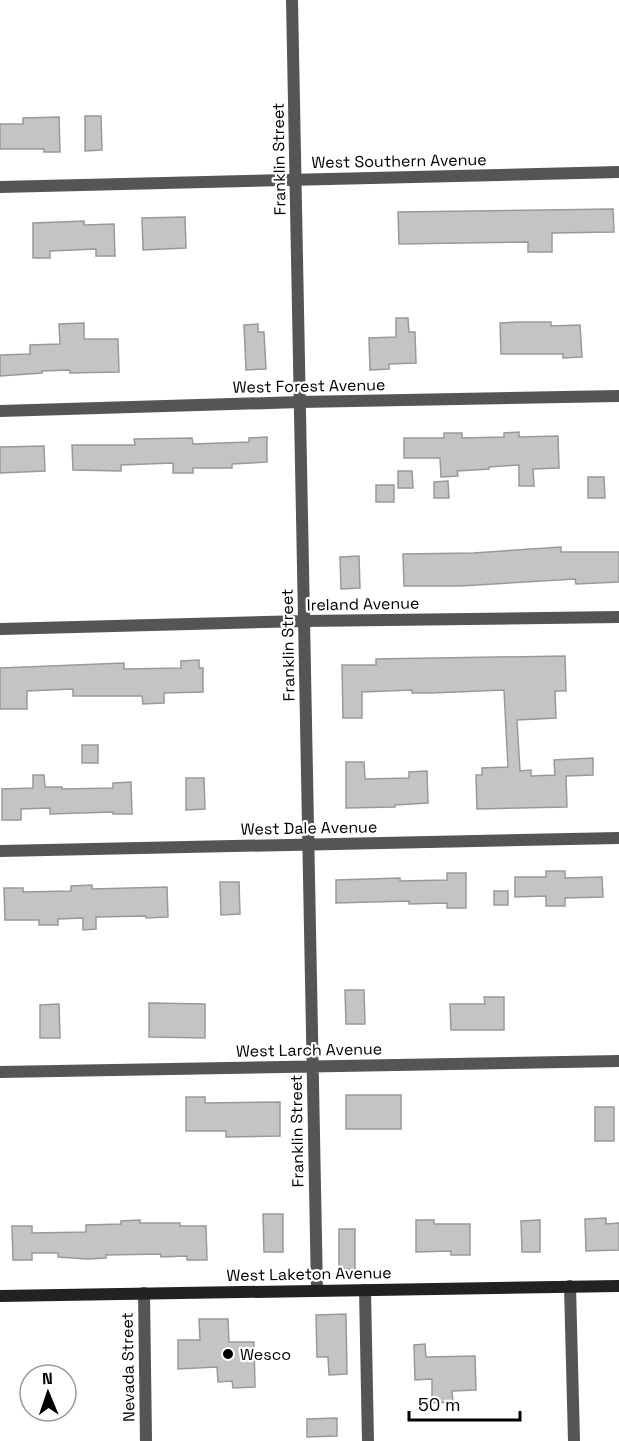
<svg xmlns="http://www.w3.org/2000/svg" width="619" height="1441" font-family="'Space Grotesk',sans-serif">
  <rect width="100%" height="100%" fill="#fff"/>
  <!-- building -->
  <path fill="#c4c4c4" stroke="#999" stroke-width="1.5" d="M85,116H101L102,150L85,151Z
    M59,117L60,152H44V149H0V124H23V118Z
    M613,209L614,232L552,233V252H528V242L399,244L398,212Z
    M185,217L186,248L143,250L142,218Z
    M84,221V225L114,224L115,256H96V249L50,251V258H33V223Z
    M396,318H408L409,332H415L416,363L389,364V369L370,370L369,338L396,337Z
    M519,322H551V326L580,325L582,357L563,358V354H501L500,323Z
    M84,323V339H118L119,372L70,373V370L42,371V373L0,376V355L30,354V345L60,344L59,324Z
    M258,324V332H264L266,369L246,370L244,325Z
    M519,432V437L558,436L559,468L533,469L534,486H519V465L489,467V469L457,471L458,476L441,477L440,458H404V438H444V433H462V438L504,437V433Z
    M267,437V462L232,464V468H193V473H173V463L121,465V471L73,470L72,445H135L134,439L192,438L193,444L249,442V438Z
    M44,446L45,471L0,473V447Z
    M398,471H412L413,488H398Z
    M588,477H604L605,498H588Z
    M448,481L449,498H434V482Z
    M376,485H394V502H376Z
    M561,547V552H619V582L576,584L575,579L460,586H404L403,554L473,553Z
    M359,556L360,588L341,589L340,557Z
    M565,656L566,691H555L556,718L517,720L520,771L531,770V776L555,775L554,760L593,758V775L566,776L567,807L477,809L476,775H482V768L508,767L504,690L432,693H412V690L362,692V718H343L342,665H376V659Z
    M199,660V668H203V692L164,693V703L143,704L142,696H73V689L27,691V709H0V668L124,663V669L181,668V661Z
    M82,745H98V763H82Z
    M346,762H364L365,779L409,778V772L427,771L428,803L395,805V807L346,808Z
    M33,775H44L45,787H62V789L113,788V783L131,782L132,814H113V812L50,814V808L21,809V820H2V789L33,788Z
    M186,778H204L205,809L186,810Z
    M546,871H565V878L602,877L603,897L565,898V906H546V896L515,897V877H546Z
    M447,873H466V908H447V903L409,904V901L336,903V880L400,878V881L447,880Z
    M220,882H239L240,914L221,915Z
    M92,885V889L167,887L168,917L146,918V916L96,917V929L83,930V918L58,919V925H39V920H5L4,888H23V892L71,891V886Z
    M494,891H508V905H494Z
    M345,990H364L365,1024H346Z
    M484,997H504V1030H451L450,1004H485Z
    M149,1003L205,1004V1038L149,1037Z
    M59,1004L60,1038H40V1005Z
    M346,1095H401V1129H346Z
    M186,1097H205V1103L280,1102V1136L226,1137V1131H186Z
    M595,1107H614V1141H595Z
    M263,1214H283V1252H264Z
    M606,1218V1224L619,1223V1250L586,1251L585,1219Z
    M140,1220V1223H180V1226H206L207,1260H187V1256L161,1257V1254L106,1255V1258L87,1259L58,1257V1253H32V1260H13L12,1226H32V1233L86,1232V1225L121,1224V1221Z
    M416,1220H434V1224H470V1255H451V1251L416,1252Z
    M540,1220V1252H522L521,1221Z
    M339,1229H355V1269H339Z
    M346,1314L347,1374L329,1375L328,1357H317L316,1315Z
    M199,1319H228L229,1342H254L255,1387L233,1388L232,1381L218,1382L217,1367L178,1369V1340H200Z
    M425,1344L426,1357L475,1356L476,1390L452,1391L453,1402L432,1403V1379L415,1380L414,1345Z
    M337,1418V1436L307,1437V1419Z"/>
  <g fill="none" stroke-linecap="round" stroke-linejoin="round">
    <!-- street -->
    <path stroke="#555" stroke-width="12" d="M292,0L317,1290
      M0,187L619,172
      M0,411L300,402L619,396
      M0,629L304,621L619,617
      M0,851L619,838
      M0,1072L619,1061
      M570,1286L574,1441
      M365,1290L368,1441
      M144,1293L146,1441"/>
    <!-- secondary -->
    <path stroke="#222" stroke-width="12" d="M0,1296L619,1286"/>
  </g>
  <!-- markers -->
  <circle fill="#000" stroke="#fff" stroke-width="2" cx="228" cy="1354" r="6"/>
  <g text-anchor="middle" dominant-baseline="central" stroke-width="4.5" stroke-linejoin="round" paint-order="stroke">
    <!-- street labels -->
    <g font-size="16" fill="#000" stroke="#fff">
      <text transform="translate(279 159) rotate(-91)">Franklin Street</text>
      <text transform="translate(399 161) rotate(-1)">West Southern Avenue</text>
      <text transform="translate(309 386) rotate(-1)">West Forest Avenue</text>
      <text transform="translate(363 604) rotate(-1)">Ireland Avenue</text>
      <text transform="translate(288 645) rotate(-91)">Franklin Street</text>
      <text transform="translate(309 828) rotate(-1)">West Dale Avenue</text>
      <text transform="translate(309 1050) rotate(-1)">West Larch Avenue</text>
      <text transform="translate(297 1131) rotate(-91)">Franklin Street</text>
      <text transform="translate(309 1274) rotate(-1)">West Laketon Avenue</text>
      <text transform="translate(128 1367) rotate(-91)">Nevada Street</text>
    </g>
    <!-- poi labels -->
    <g font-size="16" fill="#000" stroke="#fff" text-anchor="start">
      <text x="240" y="1354">Wesco</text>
    </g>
  </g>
  <!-- north arrow -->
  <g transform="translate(48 1393) rotate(358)"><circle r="28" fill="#ffffff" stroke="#999999" stroke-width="1.5"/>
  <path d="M0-4.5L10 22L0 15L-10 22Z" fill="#000000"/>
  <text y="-9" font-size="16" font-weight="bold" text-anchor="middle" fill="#000000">N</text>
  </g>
  <!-- scale -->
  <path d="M409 1411v9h111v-9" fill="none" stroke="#000000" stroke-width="3"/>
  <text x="418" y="1411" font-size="18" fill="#000000" stroke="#ffffff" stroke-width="4.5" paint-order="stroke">50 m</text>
</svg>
